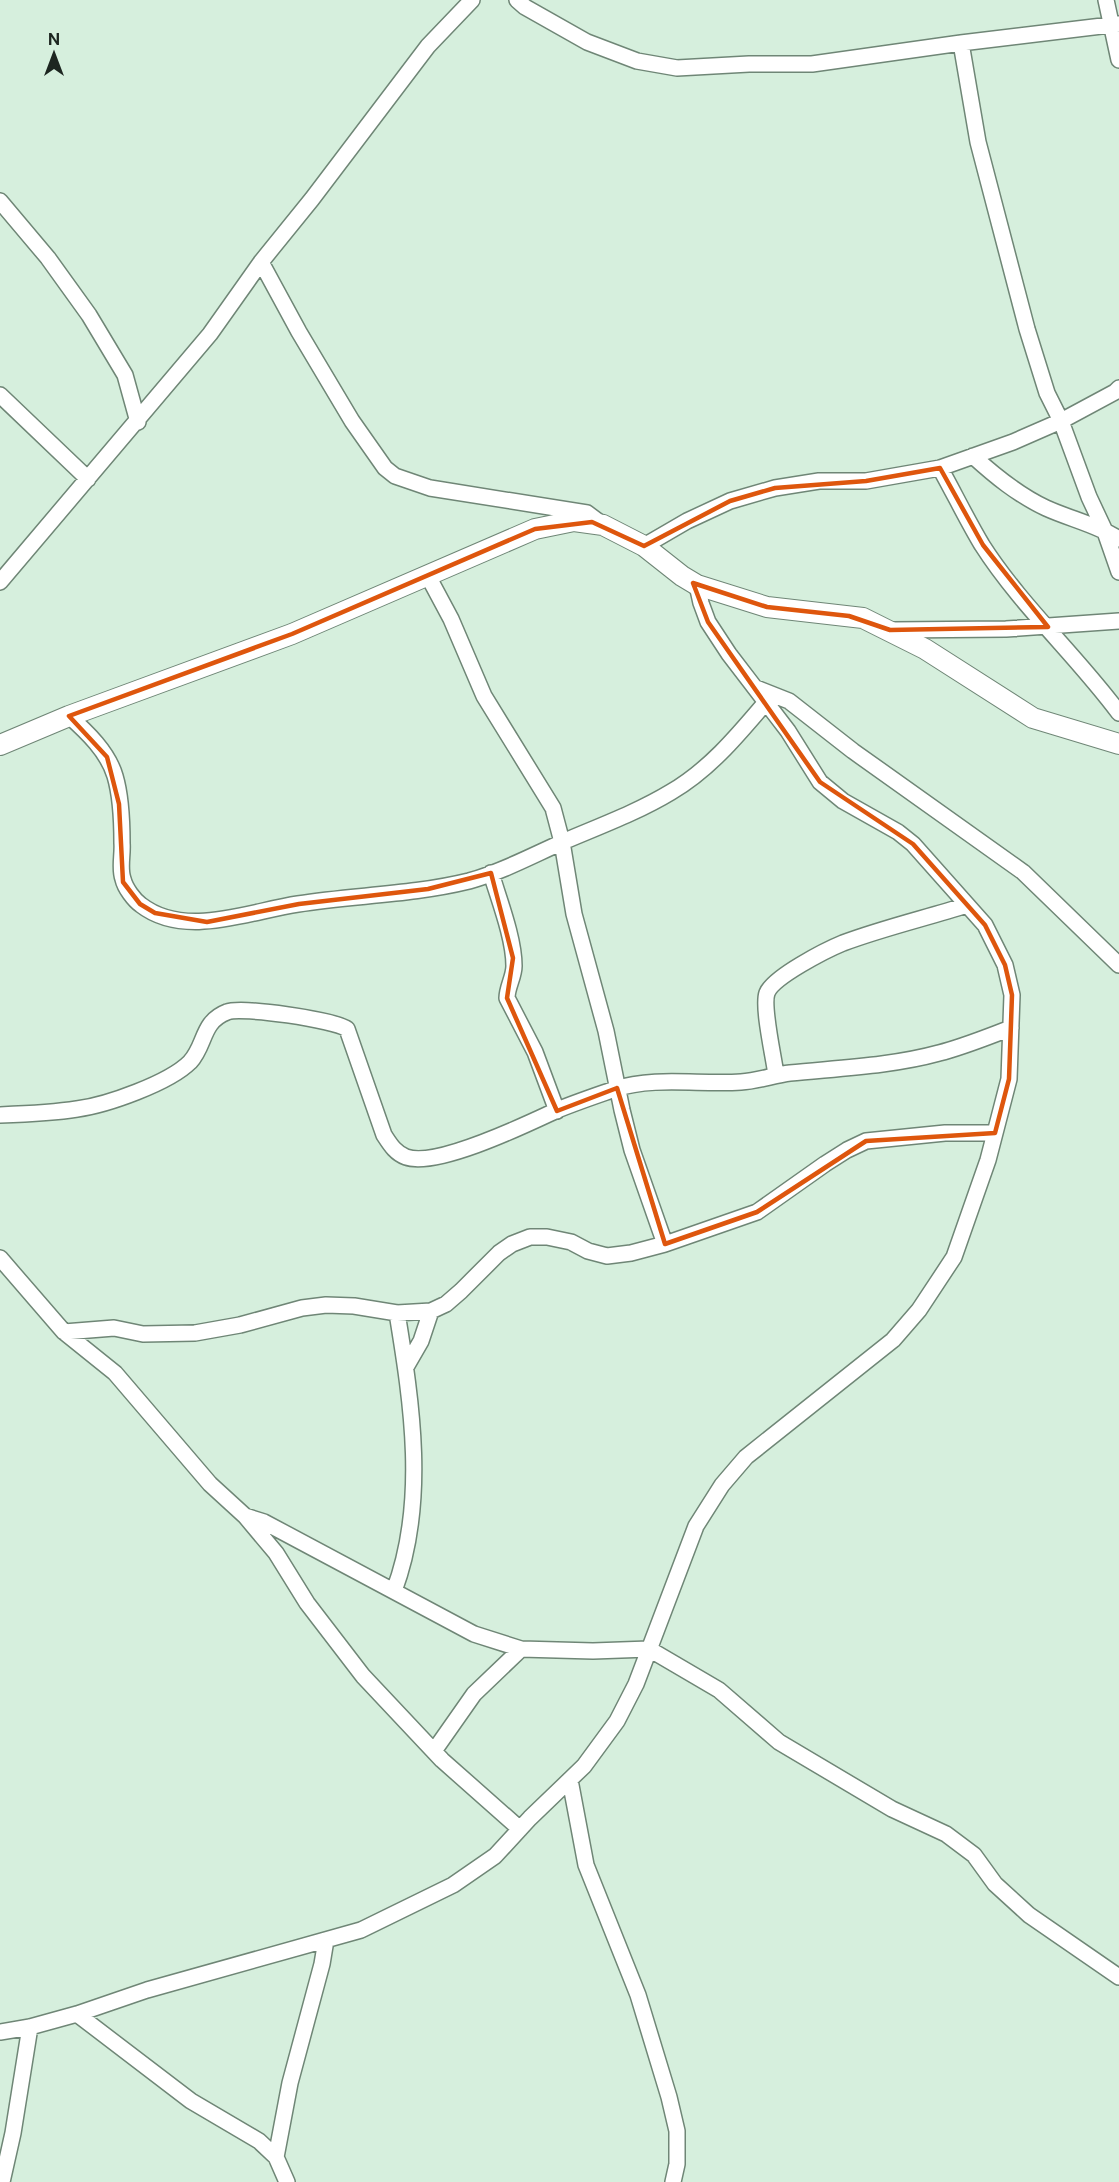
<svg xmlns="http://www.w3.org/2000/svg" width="1119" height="2182" font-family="'Public Sans',sans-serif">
  <rect width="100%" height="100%" fill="#d6efdd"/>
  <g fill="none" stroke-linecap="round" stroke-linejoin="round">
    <!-- minor casing -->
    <g stroke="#6f8676" stroke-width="18">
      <path id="minor" d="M517,0L525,7L587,42L637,61L677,68L749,64H812L961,43L1119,24
        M1106,0L1119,60
        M961,43L978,142L1027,329L1047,393L1061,421L1089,497L1104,529L1119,572
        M0,201L48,258L89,315L125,375L138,422
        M261,262L299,332L352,421L385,468L395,476L430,488L587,513L603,525
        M0,395L88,479
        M973,456C995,476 1018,495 1046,508C1070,519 1098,525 1119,539
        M940,468C954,493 967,520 982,545C1021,606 1076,655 1119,713
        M644,546L687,521L730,501L775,488L819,481H866L940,468L1013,442L1061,421L1115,392L1119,388
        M428,576L451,619L484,696L553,808L562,842L574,914L606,1031L622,1110L632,1150L665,1244
        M0,582L210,334L261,262L312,199L428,46L472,0
        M893,630L1006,629L1119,621
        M756,688L789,701L853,751L1023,872L1119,965
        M69,716C87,732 108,752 115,776C121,796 122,822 122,843C123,855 119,868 123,879C125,888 134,900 141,905C185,939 250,911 298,904C355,895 412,895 469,881C502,872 533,855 565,841C600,826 638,812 671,792C709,770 738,735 766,702
        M491,873C499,900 514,938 514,966C514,977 507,987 507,998L535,1052L557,1111
        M776,1075C774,1058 762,1007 767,993C773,977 826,950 843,943C883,928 926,918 967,905
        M0,1115C26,1114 52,1113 77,1109C107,1105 169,1083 190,1062C206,1045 201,1022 227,1012C241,1006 335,1020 347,1029L384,1135C390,1144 395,1153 406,1157C436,1168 525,1125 555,1111C574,1103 595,1096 615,1089C655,1076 700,1085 741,1082C758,1081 774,1075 790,1073C839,1068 892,1066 939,1053C963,1047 987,1037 1011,1028
        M0,1258L64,1332L115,1373L210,1484L245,1516L276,1553L307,1603L363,1676L442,1760L520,1829
        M64,1332L114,1328L143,1334L195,1333L240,1325L302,1308L326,1305L354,1306L397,1313L431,1311L446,1304L461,1291L499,1253L512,1244L530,1237H547L571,1242L588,1251L607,1256L631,1253L665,1244L757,1212L825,1164L847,1150L866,1141L945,1133H995
        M406,1367L421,1341L431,1311
        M245,1516L264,1522L474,1634L521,1649L593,1651L649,1649L719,1690L779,1742L892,1809L946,1834L974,1855L995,1884L1029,1915L1119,1977
        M394,1591C427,1503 412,1404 397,1313
        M434,1751L474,1694L521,1649
        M570,1780L586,1865L638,1995L669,2097L677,2131V2164L673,2182
        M77,2014L191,2101L259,2141L276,2157L287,2182
        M0,2032L30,2027L77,2014L147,1990L361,1930L453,1885L495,1856L530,1818L584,1766L617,1721L636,1684L696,1526L722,1485L746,1457L893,1340L919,1310L954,1257L988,1160L1009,1079L1012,995L1005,965L985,925L913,844L898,832L843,801L820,782L788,731L729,654L708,622L701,603L697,585
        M276,2157L290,2083L322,1964L326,1940
        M2,2182L13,2133L30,2027"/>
    </g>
    <!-- tertiary casing -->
    <g stroke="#6f8676" stroke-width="22">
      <path id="tertiary" d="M0,745L69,716L292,634L535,529L574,521L603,525L644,546L682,576L697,585L767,607L863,618L925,649L1033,718L1119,744"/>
    </g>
    <!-- minor -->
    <use href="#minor" stroke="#fff" stroke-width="15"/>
    <!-- tertiary -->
    <use href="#tertiary" stroke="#fff" stroke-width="20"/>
  </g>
  <!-- marked area -->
  <path fill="none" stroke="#de560d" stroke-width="4.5" stroke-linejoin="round" d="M940,468L983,545L1048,627L890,630L849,616L767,607L693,583L708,622L820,782L913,844L985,925L1005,965L1012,995L1009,1079L995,1133L866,1141L757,1212L665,1244L617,1088L557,1111L507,998L513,958L491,873L428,889L299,904L207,922L155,913L140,904L123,882L119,804L107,757L69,716L292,634L535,529L592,522L644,546L730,501L775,488L866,481Z"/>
  <!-- north arrow -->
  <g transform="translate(54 54)" stroke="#d6efdd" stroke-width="4.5" paint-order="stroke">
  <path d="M0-4.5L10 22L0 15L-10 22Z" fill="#1d2620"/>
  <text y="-9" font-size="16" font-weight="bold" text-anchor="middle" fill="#1d2620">N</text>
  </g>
</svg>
